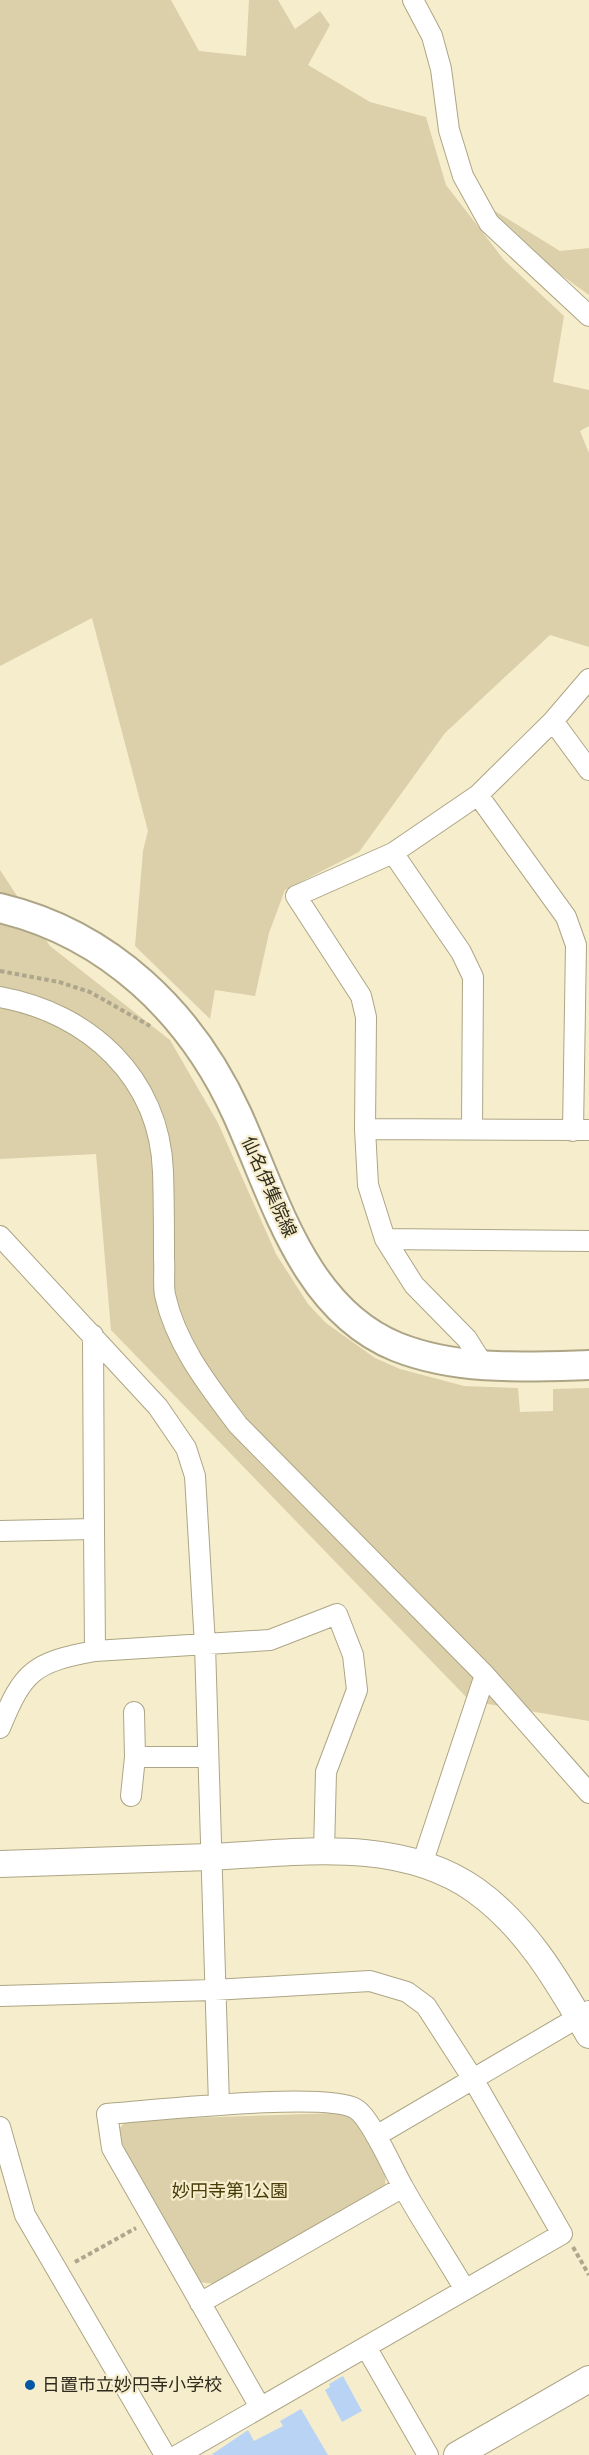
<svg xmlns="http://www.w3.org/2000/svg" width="589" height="2455" font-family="Jost,'Noto Sans JP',sans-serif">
  <rect width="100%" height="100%" fill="#f6edcc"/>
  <!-- green -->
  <path fill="#dbd0aa" d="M0,0H171L199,51L246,56L249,0H278L295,29L320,11L330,25L308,65L370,102L426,117L446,185L504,260L564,316L553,382L589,390V426L580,431L589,453V647L550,635L445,733L359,852L285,890L269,933L255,996L215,990L210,1019L135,946L143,851L148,831L92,618L0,666Z
    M490,208L560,251L589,248V295L532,254Z
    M0,870L50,946L170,1040L218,1123L276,1254L308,1304L326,1323L375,1358L400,1369L464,1386L518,1388L520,1412L553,1411V1389L589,1388V1721L470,1701L111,1330L96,1154L0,1159Z
    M340,2113L354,2119L386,2171L385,2186L216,2284L198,2282L122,2152L118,2130L127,2120Z"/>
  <!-- building -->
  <path fill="#b9d3f5" d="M343,2376L362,2411L342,2422L325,2390L330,2387L329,2384Z
    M301,2409L328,2455H211L248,2430L254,2441L283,2426L280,2421Z"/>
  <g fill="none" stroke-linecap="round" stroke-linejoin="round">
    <!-- minor casing -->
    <g stroke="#ada585" stroke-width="22">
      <path id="minor" d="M413,0L432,36L441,69L449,130L463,176L489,223L589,316
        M553,721L589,770
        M478,795L566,917L576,945L573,1131
        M393,853L461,952L473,977L472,1128
        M0,997C89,1013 160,1078 163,1172C164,1201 164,1230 164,1259C165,1270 163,1284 165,1295C176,1345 208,1385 238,1425L485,1675L589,1793
        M365,1129L589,1130
        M0,1236L158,1407L186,1448L195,1476L205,1645L219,2105
        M385,1239L589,1241
        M93,1335L94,1529
        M484,1366L467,1339L414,1285L385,1239L368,1185L365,1129L366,1017L361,996L296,896L393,853L478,795L553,721L589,679
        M0,1531L94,1529L95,1651C34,1662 23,1671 0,1728
        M95,1651L270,1640L337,1614L353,1655L357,1690L326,1772L324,1851
        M134,1712L135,1757H208
        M131,1796L135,1757
        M422,1864L485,1675
        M0,1996L214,1990L370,1981L407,1992L426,2006L473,2079L562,2234L178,2455
        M0,2127L25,2215L165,2455
        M376,2136L589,2011
        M200,2303L403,2187
        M366,2347L428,2455
        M260,2407L112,2148L107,2114C150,2111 327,2091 356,2109C371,2118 393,2170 403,2187C422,2221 444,2254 464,2288"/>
    </g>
    <!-- tertiary casing -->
    <g stroke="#ada585" stroke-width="28">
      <path id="tertiary" d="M0,1864C70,1861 139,1860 209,1857C297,1853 398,1836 475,1890C526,1926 558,1982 589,2035
        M457,2455L589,2379"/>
    </g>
    <!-- secondary casing -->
    <g stroke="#ada585" stroke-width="32">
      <path id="secondary" d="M0,908C109,934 191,1013 237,1114C275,1197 303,1309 397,1347C458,1371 524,1367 589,1365"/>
    </g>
    <!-- path -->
    <path stroke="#ada68c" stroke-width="4" stroke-dasharray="4.5 3" stroke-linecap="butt" d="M0,971L59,982L90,992L150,1026
      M573,2247L589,2275
      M75,2262L136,2228"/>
    <!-- minor -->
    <use href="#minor" stroke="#fff" stroke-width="20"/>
    <!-- tertiary -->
    <use href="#tertiary" stroke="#fff" stroke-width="26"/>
    <!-- secondary -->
    <use href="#secondary" stroke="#fff" stroke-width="28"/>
  </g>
  <!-- markers -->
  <circle fill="#0556a4" stroke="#f6edcc" stroke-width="2" cx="30" cy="2385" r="6"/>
  <g text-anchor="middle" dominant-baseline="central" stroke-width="4.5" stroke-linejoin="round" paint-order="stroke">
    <!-- street labels -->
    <g font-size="18" fill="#2e2a1d" stroke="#f6edcc">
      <text transform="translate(269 1187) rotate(66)">仙名伊集院線</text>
    </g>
    <!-- park labels -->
    <g font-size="18" fill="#473b07" stroke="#f6edcc">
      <text x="230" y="2191">妙円寺第1公園</text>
    </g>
    <!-- poi labels -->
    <g font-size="18" fill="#2e2a1d" stroke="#f6edcc" text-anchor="start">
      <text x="42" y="2385">日置市立妙円寺小学校</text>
    </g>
  </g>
</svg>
